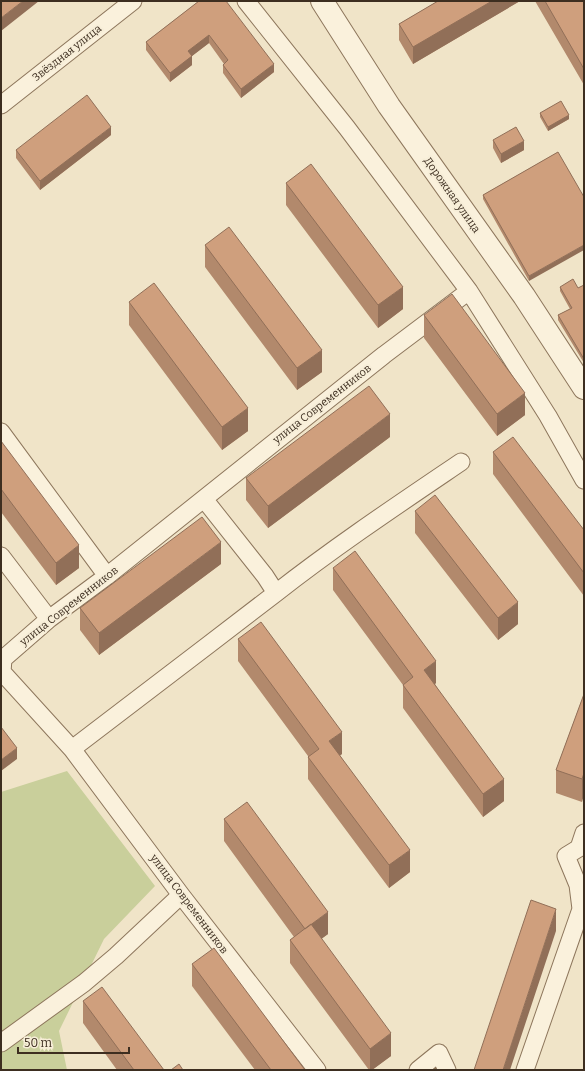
<svg xmlns="http://www.w3.org/2000/svg" width="585" height="1071" font-family="Bitter,serif">
  <rect width="100%" height="100%" fill="#f0e4c8"/>
  <!-- green -->
  <path fill="#c9cf9b" d="M67,771L155,886L104,939L59,1031L67,1070H1V792Z"/>
  <g fill="none" stroke-linecap="round" stroke-linejoin="round">
    <!-- minor casing -->
    <g stroke="#8d765c" stroke-width="19">
      <path id="minor" d="M246,1L347,128L469,291L548,416L584,480
        M1,105L133,1
        M1,432L107,576
        M204,499L265,576L276,593
        M1,556L49,619
        M72,749C141,697 208,645 276,593C336,546 399,504 461,462
        M1,1043L84,983L116,956L181,895
        M317,1070L181,895L72,749L2,672L3,659L49,619L107,576L384,355L469,291
        M418,1070L439,1053L447,1070
        M525,1070L581,909L578,885L566,856L579,848L584,833"/>
    </g>
    <!-- tertiary casing -->
    <g stroke="#8d765c" stroke-width="24">
      <path id="tertiary" d="M322,1L389,106L524,296L584,388"/>
    </g>
    <!-- minor -->
    <use href="#minor" stroke="#faf1dc" stroke-width="17"/>
    <!-- tertiary -->
    <use href="#tertiary" stroke="#faf1dc" stroke-width="22"/>
  </g>
  <!-- wall -->
  <path fill="#b2896c" d="M199,1L274,72L241,98L223,73V65L224,64L209,43L192,56V65L170,82L146,50V42Z
    M438,1H520L413,64L399,40V24Z
    M535,1H584V85Z
    M540,113L569,119L548,131L540,117Z
    M111,135L40,190L16,158V150Z
    M493,140L524,150L501,163L493,148Z
    M558,152L529,281L483,199V195Z
    M286,183L403,309L378,328L286,205Z
    M205,245L322,372L297,390L205,267Z
    M584,285V363L558,320V315L570,309L560,291V287L578,288Z
    M129,302L248,431L222,450L129,325Z
    M424,315L525,415L497,436L424,338Z
    M390,437L268,528L246,500V478Z
    M1,441L79,568L56,585L1,512Z
    M493,452L584,530V596L493,474Z
    M415,511L518,624L498,640L415,533Z
    M221,564L99,655L80,630V608Z
    M333,568L436,683L435,684L504,801L483,817L403,708V685L333,590Z
    M238,639L342,754L340,755L410,872L389,888L308,779V756L238,661Z
    M584,694L582,802L556,793V770Z
    M224,819L328,934L321,939L391,1056L372,1070H369L290,963V940L294,937L224,841Z
    M192,964L305,1070H255L192,986Z
    M83,1001L164,1070H117L83,1023Z"/>
  <!-- shaded-wall -->
  <path fill="#916f58" d="M23,1H39L1,31V18Z
    M492,1H520L413,64V47Z
    M209,35V43L192,56V65L170,82V73L188,51Z
    M274,64V72L241,98V89Z
    M569,115V119L548,131V127Z
    M111,127V135L40,190V181Z
    M524,141V150L501,163V154Z
    M584,245V250L529,281V276Z
    M403,287V309L378,328V305Z
    M322,350V372L297,390V368Z
    M525,393V415L497,436V414Z
    M248,408V431L222,450V427Z
    M390,414V437L268,528V506Z
    M221,542V564L99,655V633Z
    M79,545V568L56,585V563Z
    M518,602V624L498,640V618Z
    M436,661V683L424,692V670Z
    M342,732V754L329,763V741Z
    M17,748V759L1,771V760Z
    M584,773V795L582,802V779Z
    M504,779V801L483,817V794Z
    M410,850V872L389,888V865Z
    M556,909V931L510,1070H503Z
    M328,912V934L305,951V929Z
    M391,1033V1056L372,1070H370V1049Z"/>
  <!-- building -->
  <path fill="#cf9f7d" stroke="#916f58" d="M1,1H23L1,18Z
    M199,1H226L274,64L241,89L223,65L228,60L209,35L188,51L192,56L170,73L146,42Z
    M438,1H492L413,47L399,24Z
    M545,1H584V69Z
    M87,95L111,127L40,181L16,150Z
    M561,101L569,115L548,127L540,113Z
    M516,127L524,141L501,154L493,140Z
    M558,152L584,197V245L529,276L483,195Z
    M311,164L403,287L378,305L286,183Z
    M229,227L322,350L297,368L205,245Z
    M573,279L578,288L584,285V359L558,315L572,308L560,287Z
    M154,283L248,408L222,427L129,302Z
    M452,294L525,393L497,414L424,315Z
    M369,386L390,414L268,506L246,478Z
    M513,437L584,530V573L493,452Z
    M1,441L79,545L56,563L1,489Z
    M435,495L518,602L498,618L415,511Z
    M202,517L221,542L99,633L80,608Z
    M355,551L436,661L424,670L504,779L483,794L403,685L413,677L333,568Z
    M261,622L342,732L329,741L410,850L389,865L308,757L319,749L238,639Z
    M584,694V773L582,779L556,770Z
    M1,727L17,748L1,760Z
    M247,802L328,912L305,929L224,819Z
    M531,900L556,909L503,1070H474Z
    M311,924L391,1033L370,1049L290,940Z
    M214,948L305,1070H271L192,964Z
    M102,987L164,1070H134L83,1001Z
    M179,1064L183,1070H171Z"/>
  <g text-anchor="middle" dominant-baseline="central" stroke-width="4" stroke-linejoin="round" paint-order="stroke">
    <!-- street labels -->
    <g font-size="11" fill="#3d2e20" stroke="#f7eed8">
      <text transform="translate(67 53) rotate(-38)">Звёздная улица</text>
      <text transform="translate(452 195) rotate(55)">Дорожная улица</text>
      <text transform="translate(322 404) rotate(-38)">улица Современников</text>
      <text transform="translate(69 606) rotate(-38)">улица Современников</text>
      <text transform="translate(189 904) rotate(53)">улица Современников</text>
    </g>
  </g>
  <!-- border -->
  <rect width="585" height="1071" fill="none" stroke="#3d2e20" stroke-width="4"/>
  <!-- scale -->
  <path d="M18 1047v6h111v-6" fill="none" stroke="#3d2e20" stroke-width="2"/>
  <text x="24" y="1047" font-size="12" fill="#3d2e20" stroke="#f7eed8" stroke-width="3" paint-order="stroke">50 m</text>
</svg>
